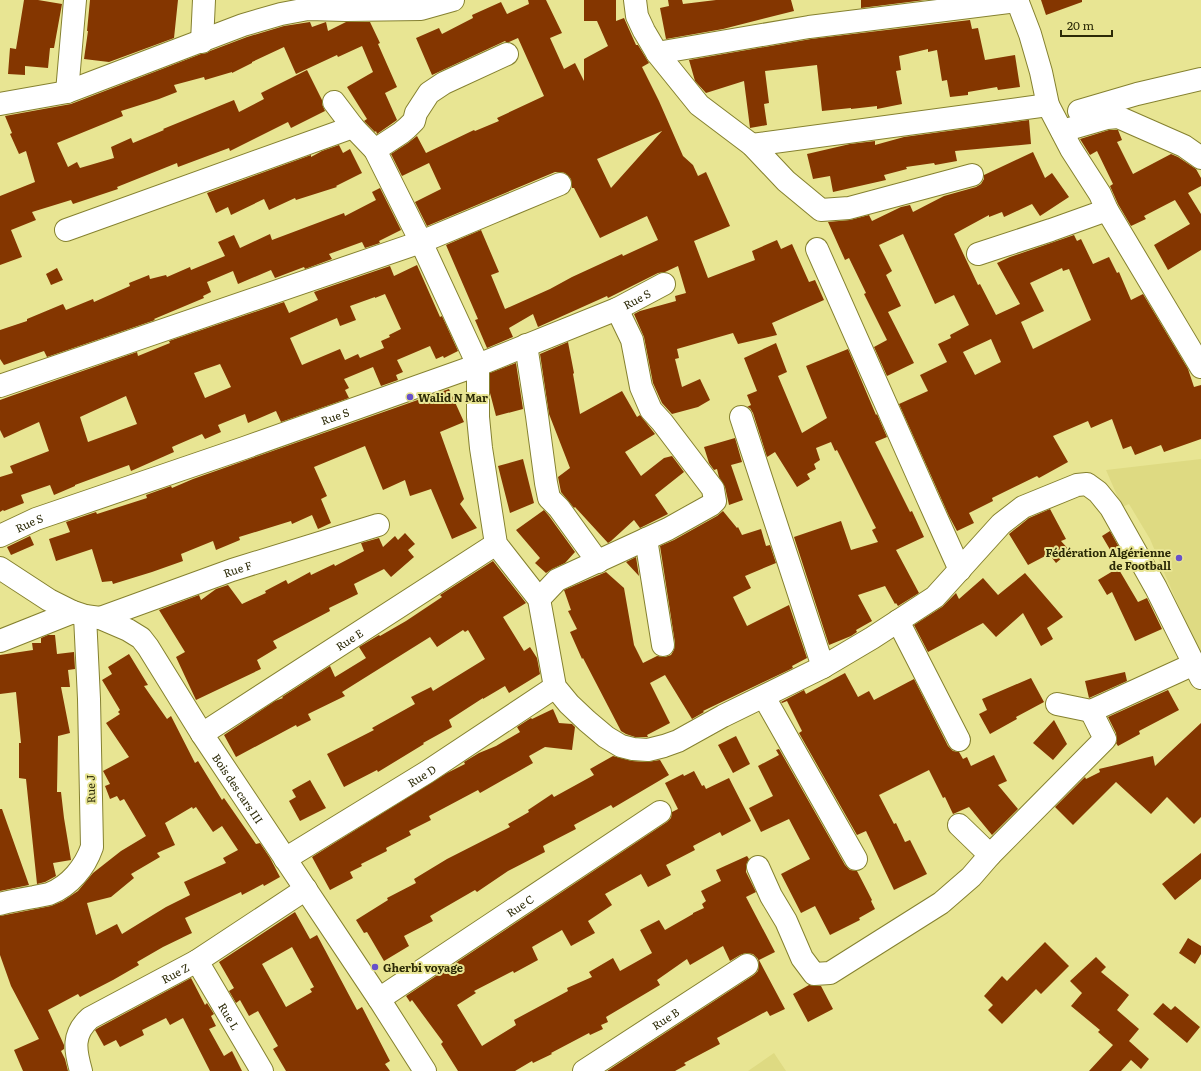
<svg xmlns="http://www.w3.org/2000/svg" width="1201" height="1071" font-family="Literata,serif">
  <rect width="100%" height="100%" fill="#e8e593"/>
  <!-- built -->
  <path fill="#deda82" d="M1201,459V657L1166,577L1150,539L1129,504L1122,507L1106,470Z
    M774,1053L786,1071H748Z"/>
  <!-- building -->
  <path fill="#843600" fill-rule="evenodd" d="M24,0H38L62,4L54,48H50L48,68L25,66V75L8,74L10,48L16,49Z
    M90,0H178L174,38L109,62L84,59L88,31H87Z
    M528,0H546L562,33L550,38L564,69L575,63L584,81V59L608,46L597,21H584V0H616V21L624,18L636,45H638L649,63L642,67L659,101L683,156L693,165L698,176L706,172L730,226L694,241L708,278L755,260L752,251L777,240L781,249L792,244L809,282L815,280L824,300L772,323L777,335L738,344L733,333L677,349L679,358L675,359L682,387L700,379L710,400L698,407L672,414L662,403L653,383L644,337L634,314L640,311L676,301L675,296L686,293L678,266L665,272L658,273L608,298L607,296L538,327L533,314L509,328L513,337L487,348L475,320L478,319L446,245L481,230L499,272L491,275L505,309L550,289L572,277L622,254L623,256L658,240L647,216L600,238L574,188H572L571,179L565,173L561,172H555L427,226L415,202L441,189L429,163L402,176L391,154L408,143L417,136L426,153L474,130L475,131L499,121L497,118L544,96L518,38L509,42H506L505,41L432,75L416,38L439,28L442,34L473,18L472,15L501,2L507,14L529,4ZM662,131L611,188L597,159Z
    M668,0H682L683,4L716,0H791L794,11L723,29L666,39L660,8L669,6Z
    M861,0H925L861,8Z
    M1041,0H1082V2L1046,15Z
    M970,20L972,29L978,28L985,60L1015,55L1020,87L998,90L997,87L968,92V95L950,97L947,80L942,81L937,50L928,52V49L899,56L901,70L896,71L902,104L877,109V106L851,109V108L822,111L817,65L765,71L769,103L764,104L767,125L750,128L744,81L706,93L695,81L689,60L811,39Z
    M310,22L312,27L326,22L328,31L346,22H370L380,43L378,44L397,87L385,93L397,120L377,134L376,131L375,132L364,121L367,119L347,87L373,72L362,46L338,57L337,55L296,74L284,47L252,62V63L232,73V72L205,80L204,77L174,85L177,92L159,99L121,111L123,116L57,143L68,167L77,162L80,168L114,158L111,147L131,138L133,143L164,130L163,129L234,100L239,112L264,99L261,93L307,70L322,100V104L325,111L291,128L288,122L230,151L229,148L178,167L177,163L117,187L118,189L73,204L71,200L32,212L36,220L11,230L22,257L0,265V196L35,182L26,151L19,154L10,134L12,133L5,116L71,104L201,54L207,53L210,51L247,37L284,26Z
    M1029,120L1031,144L955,151L957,161L935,165L934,163L906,167L907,169L884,175L886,180L833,192L830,176L813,179L807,154L850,144L875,141V145L904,137Z
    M1109,130H1118L1122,140L1117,142L1133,174L1171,154L1178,157L1196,169L1201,178V186L1188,193L1201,214V250L1168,270L1154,245L1190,224L1175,200L1144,216L1146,219L1131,226L1118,204L1110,186L1113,184L1097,151L1090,155L1080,139Z
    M339,145L343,153L350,149L362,173L336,186L337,187L296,200L295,198L269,210L264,199L231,215L228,207L216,213L207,193L311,155V157L322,151Z
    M1033,152L1045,178L1052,173L1069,197L1040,216L1032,204L1004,217L1002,212L989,217V215L954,234L978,285L980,284L996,315L1020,304L997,263L1010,257L1074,235L1077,241L1081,239L1093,264L1109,257L1117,273L1119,272L1131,300L1143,294L1188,369L1194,387L1201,385V439L1164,452L1161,445L1135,455L1131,446L1123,449L1112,419L1091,428L1088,421L1053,436L1068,462L1039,478L1037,476L992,498L993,501L969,513L974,523L957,531L949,516L899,404L928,391L920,375L947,362L938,344L951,338L950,335L969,325L954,295L935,304L903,234L879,245L892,271L886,275L901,306L888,312L914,363L887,376L874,347L887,340L864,294L866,293L849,258L845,260L828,222L850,220L869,215L872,221L901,207L910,205L913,212L944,196L976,187L981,184L984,179V175ZM1062,268L1063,271L1069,269L1091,320L1033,349L1021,322L1044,311L1030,283ZM991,339L1001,362L975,375L963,352Z
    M380,188L401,230L379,241L380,243L365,248L362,242L329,254L332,259L305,269L304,267L275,278L271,270L238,284L233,271L207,282L211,292L203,296L204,298L154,319L155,320L47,357L44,351L4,365L0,359V330L27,321V319L63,304L66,310L93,299L94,302L130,286L129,283L149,275L150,279L166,275L167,277L190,267L191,270L225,256L218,242L234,235L240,248L270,234L272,240L344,213L345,216L376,200L372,192Z
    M417,265L440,317L442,316L458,351L444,358L443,356L436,359L430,346L397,360L403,372L396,375L398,380L381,386L373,367L344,379L349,388L345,390L349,398L281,422L276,411L248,423L245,414L218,425L221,432L205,439L202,434L172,447L174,452L131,471L129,465L75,485V486L54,495L50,485L21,495L24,503L4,511L3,510L0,512V477L13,473L10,466L49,451L39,422L4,438L0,430V400L11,396L137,352L138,356L170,343L169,341L284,302L289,313L318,300L314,292L390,266L394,276ZM385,294L401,329L389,335L390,337L381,341L384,348L360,358L358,354L345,360L340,349L302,365L290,338L337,318L340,326L356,320L350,306L375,297V298ZM220,364L231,387L205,398L194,373ZM126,396L137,424L88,442L80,417Z
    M57,268L63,280L51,285L46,274Z
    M568,342L574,373L573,374L580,414L622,391L637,417L640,415L655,434L625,452L641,476L664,458L672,456L684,472L655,495L668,514L640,528L634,520L611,541L608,543L575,507L574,508L561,492L558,477L570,468L549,414L540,354Z
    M776,343L787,372L778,376L802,433L827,418L806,366L848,349L876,415L877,414L887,437L875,442L910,512L912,511L924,537L896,550L919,593L898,606L896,603L895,604L885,586L858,595L872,621L856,630L857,632L851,636L829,645L794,537L841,521L851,550L878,542L872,530L876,528L837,450L835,451L831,442L816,448L820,460L814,464L816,469L807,474L810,479L797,487L775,452L767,457L753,413L750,408L747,407L751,405L747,395L757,391L744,358Z
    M516,363L523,409L496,416L490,393V373Z
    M449,389L464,422L440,432L464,499L460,504L477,528L452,539L431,489L410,496L405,480L383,490L365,446L314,467L327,496L321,499L331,523L318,529L312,515L292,524L291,521L239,537L240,540L216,550L213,541L181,554L183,561L152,572L113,584L112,581L102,582L92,549L56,561L49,539L70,532L66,522L96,512L97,514L147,498L146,495L171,486L172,488L193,479Z
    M735,438L742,462L731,465L743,500L729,505L725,487L719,477L717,469L714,470L709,463L704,447Z
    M523,459L534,503L510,513L498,466Z
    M1050,509L1066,539L1061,541L1070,551L1056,563L1049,554L1028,565L1009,534L1029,518Z
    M544,510L549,516L575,552L565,563L552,569L546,573L535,563L540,558L516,530Z
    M723,511L737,528L738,527L742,535L761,529L766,546L770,545L776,563L745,576L751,588L733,597L747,626L789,605L807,658L792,666L793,668L703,711L704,712L692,719L665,675L650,683L670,723L647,735L648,737H635L626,734L621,731L583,658L582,659L570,632L577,629L568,611L571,610L564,590L606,572L624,588L634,645L643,663L657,656L665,657L671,655L674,650L675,643L660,546L674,540L717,516Z
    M1110,531L1120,549L1112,553L1102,536Z
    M405,533L415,544L408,550L414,557L391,577L384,569L354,584L358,594L329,608L330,611L273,641L277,648L257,660L261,669L196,700L176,657L185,652L159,610L199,595L201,600L216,589L228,585L242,604L266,593L265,591L286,580L288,584L310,572L311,575L334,564L335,566L364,551L361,543L379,538L383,547L395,536L398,540Z
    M30,536L34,545L11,555L7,547Z
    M636,557L639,576L626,562Z
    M493,561L526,603L503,617L524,651L530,647L537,658L540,674L509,693L505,686L483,699V698L449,720L452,727L423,743L424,744L378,772L377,770L344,787L327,754L374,730L372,728L415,704L411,697L431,687L433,691L485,659L468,630L465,632L463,630L437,647L430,637L342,692L345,696L308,714L311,720L297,727L296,725L236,757L224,735L275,701L283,698L282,697L330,666L335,677L366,658L359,647L379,635L380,636L406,621L442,597L440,595Z
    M1118,568L1138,602L1147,598L1162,629L1135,641L1112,592L1107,595L1098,580Z
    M1025,573L1063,617L1047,628L1053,639L1041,646L1023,613L996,637L983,623L928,652L914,625L942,607L956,593L959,599L983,578L998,595Z
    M48,635H55L57,654L74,652L75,669L68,670L70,687H61L70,733L58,736L57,792H61L64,818L71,860L53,863L56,876L45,882L37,884L26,779L19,778V743H21L16,692L0,694V655L33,650L32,643H41V638Z
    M129,654L148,685L144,686L167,719L171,716L195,763L198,761L222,800L224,798L256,844L260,843L270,858L280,877L264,886L263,884L242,895L241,892L185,918L192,933L163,947L137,962L139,965L113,980L80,997L78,994L48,1010L64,1045V1049L61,1051L65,1059L68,1071H23L14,1050L39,1039L11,986L0,955V916L51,906L63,901L78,891L93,873L121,851L146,836L124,799L120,801L117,796L110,799L105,786L110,784L103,771L129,757L106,723L120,714L118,712L120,710L102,680L112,674L108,667ZM192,807L193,809L196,807L213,832L222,826L238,850L223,858L226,863L184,882L190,895L166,907L122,934L117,924L96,935L87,903L111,897L134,878L131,874L160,857L157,853L175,845L165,823Z
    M1125,672L1127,681L1089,698L1085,681Z
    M845,673L858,697L869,691L874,700L914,679L948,746L953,751L959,752L963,759L967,757L971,766L994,755L1007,781L998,785L1018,809L992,835L969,807L953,814L945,797L943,798L929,770L879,795L894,824L896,823L905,842L910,840L927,874L894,890L866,831L857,835L799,733L802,731L787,701L782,703L781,702L804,690L806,694Z
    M1031,678L1044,702L1016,717L1017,719L990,734L979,714L987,710L982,699Z
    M1168,690L1179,710L1139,731L1140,734L1118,746L1116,743L1117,741L1116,733L1108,717Z
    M553,709L559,723L572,724L575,727L572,750L545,747L529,756L533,763L480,793L478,790L429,816L431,820L409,831L411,835L386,848L387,851L361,864L362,866L350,872L353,878L330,890L312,857L447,773L465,764L464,762L479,753L496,746L520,732L517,727L531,718L532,719Z
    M1054,720L1067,744L1053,760L1033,743Z
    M1201,723V817L1194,824L1167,797L1151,814L1116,782L1073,825L1055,807L1085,777L1086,779L1100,772L1099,769L1153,756L1155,766Z
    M736,736L750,764L733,773L718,745Z
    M779,749L845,865L850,870L857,871L872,900L871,901L875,909L859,918L860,920L830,935L815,906L801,913L781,874L810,859L789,819L761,832L749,808L773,796L758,766L779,755L776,750Z
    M613,756L632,761L647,762L660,760L669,775L613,808L611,805L574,825L576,829L543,846L545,852L508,871L477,892L475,890L430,916L433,921L404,936L409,946L384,961L367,932L364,933L356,920L388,900L387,898L416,883L414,879L447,859L510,827L508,824L529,812L528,810L552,794L554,797L594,775L590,769Z
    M694,771L702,786L704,785L706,789L729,778L751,821L722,836L720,832L693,846L695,850L666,865L671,875L648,887L641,874L605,894L612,905L588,921L595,933L571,946L562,930L532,947L538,960L514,973L513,971L474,991L476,993L457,1005L482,1046L516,1025L514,1020L568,991L567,988L592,977L589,972L613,958L620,971L652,953L640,930L659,920L665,930L693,914V913L704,908L702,904L706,901L701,891L721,881L716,870L747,856L749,859L746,865V872L756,892L746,897L775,952L759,960L785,1009L770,1016L767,1011L717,1038L720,1044L684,1063L686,1065L675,1071H607L754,975L758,971L759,964L758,959L753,954L746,953L740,955L730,961L723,946L690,965L687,959L657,980L660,985L606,1017L608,1022L601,1025L603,1029L590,1035L589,1033L551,1053L552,1054L533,1063L532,1061L515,1071H458L441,1044L443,1042L412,1000L410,1002L406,996L667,822L671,818L672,812L678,809L665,783L683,774L684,776Z
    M310,780L326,808L300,821L289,801L296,797L292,790Z
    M0,809H2L29,885L0,891Z
    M1201,853V879L1175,900L1162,884Z
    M295,912L310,939L317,935L357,1010L362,1007L390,1061L385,1064L390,1071H286L273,1049L278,1046L258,1011L249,1016L240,1000L236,1003L229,991L234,988L219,962ZM292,947L314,987L310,989L312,992L286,1007L262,964Z
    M1188,938L1201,946V954L1195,964L1179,953Z
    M1045,942L1069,966L1041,994L1036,989L1002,1024L988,1010L993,1005L984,996L1002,976L1007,981Z
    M1096,957L1106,967L1101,972L1129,995L1117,1010L1139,1029L1129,1041L1149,1059L1141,1069L1131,1060L1121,1071H1089L1113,1045L1098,1032L1100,1030L1071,1006L1082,993L1070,981Z
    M191,978L205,1005L207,1003L214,1014L211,1016L216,1026L209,1029L224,1056L232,1051L242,1071H210L183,1018L170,1025L166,1018L142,1030L144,1035L120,1047L116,1040L104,1046L95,1030L98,1028Z
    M809,985L821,986L833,1009L808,1022L793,994Z
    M1163,1003L1171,1010L1175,1006L1200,1027L1187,1043L1153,1014Z"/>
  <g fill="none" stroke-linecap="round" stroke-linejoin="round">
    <!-- minor casing -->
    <g stroke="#85812f" stroke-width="24">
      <g id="minor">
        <path d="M635,0L637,16L644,31L657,53L699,105L752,145L786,181L821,210L849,208L972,175"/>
        <path d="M1017,0L1030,34L1041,72L1048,105L1071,149L1100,194L1107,210L1201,367"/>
        <path d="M202,42L204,0"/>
        <path d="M657,53L809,27L1018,1"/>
        <path d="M67,92L75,0"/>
        <path d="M334,102L353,127L375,150L421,242L478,365V417L481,448L496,544L539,599L555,687L569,704L587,721L606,737L621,746L633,749L648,750L664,746L678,741L723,716L823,667L872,638L935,597L1001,524L1023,507L1077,485L1087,484L1098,492L1111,508L1156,588L1201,678"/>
        <path d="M0,104L67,92L243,25L281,14L308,9L346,10L421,9L453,0"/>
        <path d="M1079,111L1137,94L1201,79"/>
        <path d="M1062,131L1107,118L1118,117L1184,146L1201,158"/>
        <path d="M752,145L1048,105"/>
        <path d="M375,150L401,133L407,128L414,121L416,113L429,93L444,83L507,54"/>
        <path d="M66,230L353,127"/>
        <path d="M817,249L928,499L960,570"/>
        <path d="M978,254L1051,230L1107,210"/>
        <path d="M526,345L537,416L546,483L549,498L559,508L598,562"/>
        <path d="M0,386L421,242L560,184"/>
        <path d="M741,417L823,667"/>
        <path id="s1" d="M0,536L36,519L244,448L478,365L617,309L664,284"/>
        <path d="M646,539L663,645"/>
        <path id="s2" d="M0,568L49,600L73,612L85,616L100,618L128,630L141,638L148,647L202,734L379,999L425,1071"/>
        <path d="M539,599L557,580L668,529L711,505L715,501L713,489L662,422L651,410L641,387L632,340L617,309"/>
        <path id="s3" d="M100,618L232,570L378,525"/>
        <path d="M898,621L959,740"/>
        <path d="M0,641L73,612"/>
        <path d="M764,697L856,859"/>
        <path d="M1057,704L1091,711L1194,664"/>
        <path id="s4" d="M202,734L496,544"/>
        <path d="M959,825L990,855L1105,739L1091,711"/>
        <path id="s5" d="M285,859L427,772L555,687"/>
        <path d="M758,867L771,896L786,921L802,958L814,974L830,973L941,903L971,877L990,855"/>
        <path d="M0,904C11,901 22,899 34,897C39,896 44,895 49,894C70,886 85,867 92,847L89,699L85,616"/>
        <path id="s6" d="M197,961L262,1071"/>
        <path id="s7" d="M379,999L660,812"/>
        <path id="s8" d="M81,1071C75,1050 72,1034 90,1018L197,961L306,889"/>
        <path id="s9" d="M584,1071L747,965"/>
      </g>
    </g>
    <!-- minor -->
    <use href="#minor" stroke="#fff" stroke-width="22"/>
  </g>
  <!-- markers -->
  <g fill="#6751ca" stroke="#e8e593" stroke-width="1.5">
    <circle cx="410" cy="397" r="4"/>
    <circle cx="1179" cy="558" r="4"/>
    <circle cx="375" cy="967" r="4"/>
  </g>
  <g text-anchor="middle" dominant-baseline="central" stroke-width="4" stroke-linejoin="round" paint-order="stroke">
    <!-- street labels -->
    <g font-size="11" fill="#2c2a07" stroke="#e8e593">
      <text stroke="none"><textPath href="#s1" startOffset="680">Rue S</textPath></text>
      <text stroke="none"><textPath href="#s1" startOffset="356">Rue S</textPath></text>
      <text stroke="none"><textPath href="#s1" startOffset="32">Rue S</textPath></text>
      <text stroke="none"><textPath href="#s3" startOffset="146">Rue F</textPath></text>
      <text stroke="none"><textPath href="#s4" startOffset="175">Rue E</textPath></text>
      <text stroke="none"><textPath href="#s5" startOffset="160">Rue D</textPath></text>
      <text transform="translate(90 789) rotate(-91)">Rue J</text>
      <text stroke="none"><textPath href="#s2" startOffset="338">Bois des cars III</textPath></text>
      <text stroke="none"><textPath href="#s7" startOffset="169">Rue C</textPath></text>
      <text stroke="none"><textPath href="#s8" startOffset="154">Rue Z</textPath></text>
      <text stroke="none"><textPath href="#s6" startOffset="64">Rue L</textPath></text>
      <text stroke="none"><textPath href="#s9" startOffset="97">Rue B</textPath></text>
    </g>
    <!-- poi labels -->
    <g font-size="11" font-weight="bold" fill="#2c2a07" stroke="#e8e593" text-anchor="start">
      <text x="418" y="397">Walid N Mar</text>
      <text x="1171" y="552" text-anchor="end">Fédération Algérienne<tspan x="1171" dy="13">de Football</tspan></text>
      <text x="383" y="967">Gherbi voyage</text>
    </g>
  </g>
  <!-- scale -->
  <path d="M1061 30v6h51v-6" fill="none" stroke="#2c2a07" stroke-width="2"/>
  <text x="1067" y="30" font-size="12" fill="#2c2a07" stroke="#e8e593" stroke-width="3" paint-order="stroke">20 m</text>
</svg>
